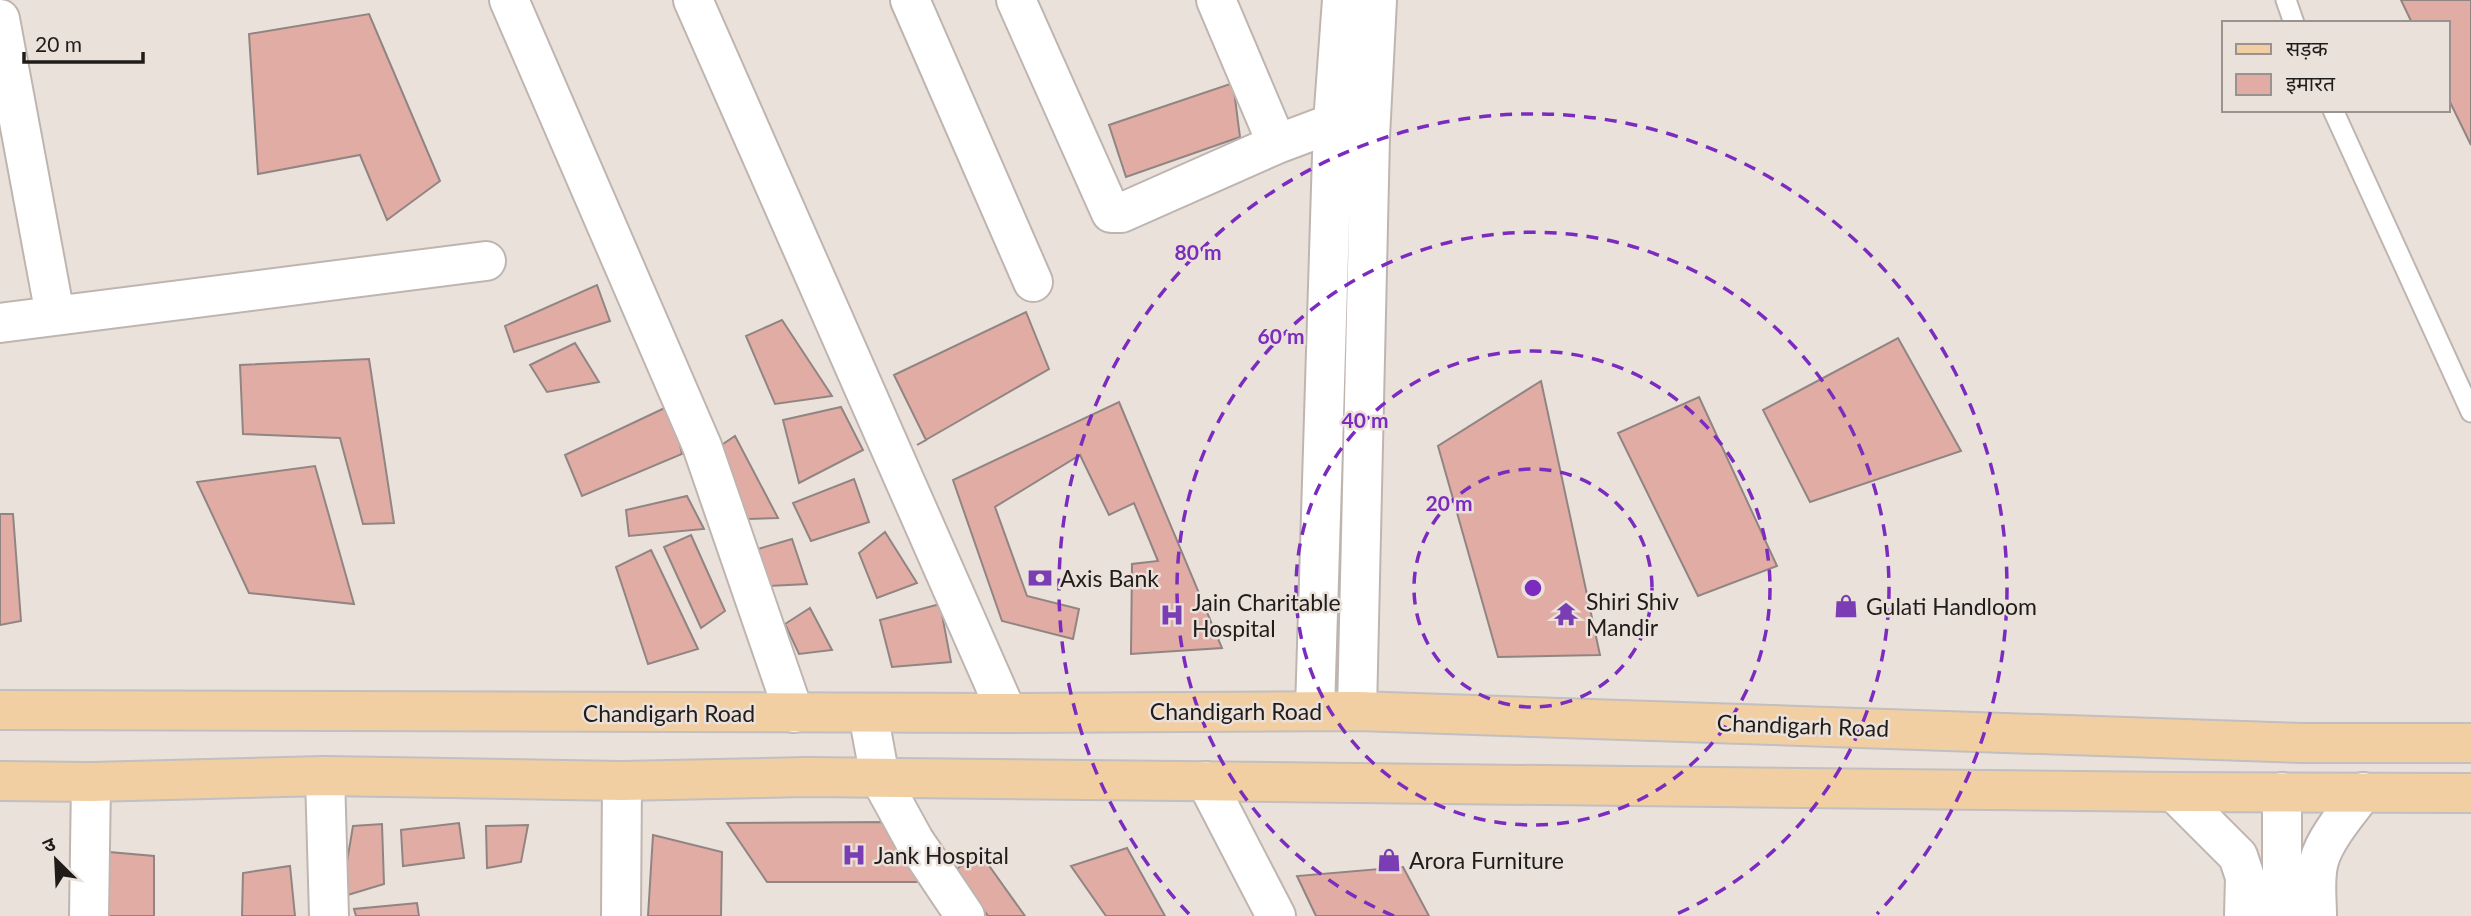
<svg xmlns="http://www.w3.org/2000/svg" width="2471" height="916" font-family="Lato,'Noto Sans Devanagari',sans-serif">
  <rect width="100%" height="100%" fill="#ebe1db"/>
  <!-- building -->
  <path fill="#e1aca4" stroke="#908583" stroke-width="2" d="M2401,0H2471V145L2448,98V23H2412Z
    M369,14L440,181L387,220L360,155L258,174L249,34Z
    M1233,83L1240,137L1126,177L1109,125Z
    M597,285L610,321L514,352L505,326Z
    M1026,312L1049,369L917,445L926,440L894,375Z
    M782,320L832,396L775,404L746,336Z
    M1898,338L1961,451L1810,502L1763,410Z
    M575,343L599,382L547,392L530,365Z
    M369,359L394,523L363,524L340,438L243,434L240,365Z
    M1541,381L1600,655L1498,657L1438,446Z
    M1699,397L1777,566L1698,596L1618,433Z
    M1119,402L1222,648L1131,654L1132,564L1158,561L1134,503L1109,515L1080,455L995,507L1027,596L1079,609L1073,639L1002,621L953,480Z
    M671,405L682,454L582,496L565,455Z
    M841,407L863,450L799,483L783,420Z
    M735,436L778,518L748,519L714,450Z
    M315,466L354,604L249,593L197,482Z
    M854,479L869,522L811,541L793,503Z
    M687,496L704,529L629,536L626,510Z
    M0,514H13L21,621L0,625Z
    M885,532L917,583L877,598L859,553Z
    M691,535L725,611L701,628L664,547Z
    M792,539L807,584L769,586L758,549Z
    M651,550L698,649L648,664L616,567Z
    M940,604L951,662L892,667L880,620Z
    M810,608L832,650L799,654L785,624Z
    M895,822L937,882H767L727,823Z
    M459,823L464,858L403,866L401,830Z
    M382,824L384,884L341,897L353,826Z
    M528,825L521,862L487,868L486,826Z
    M653,835L722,852L721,916H648Z
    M1127,848L1165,916H1106L1071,866Z
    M109,852L154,856V916H103Z
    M980,853L1025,916H988L955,870Z
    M290,866L295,916H242L243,873Z
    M1403,867L1429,916H1316L1297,876Z
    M417,903L419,916H356L354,909Z"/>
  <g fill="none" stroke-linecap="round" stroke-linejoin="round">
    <!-- service casing -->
    <g stroke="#bfb5b0" stroke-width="23">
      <path id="service" d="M2286,0L2294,23
        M2333,110L2471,412"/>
    </g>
    <!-- minor casing -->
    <g stroke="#bfb5b0" stroke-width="42">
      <path id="minor" d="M509,0L702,446L794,713
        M693,0L1007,713
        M910,0L1033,282
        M1016,0L1111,213H1121L1277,144L1333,123
        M1216,0L1277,144
        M0,19L55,315
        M0,323L486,261
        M1315,710L1333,123L1342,0
        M1357,711L1370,137L1377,0
        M868,713L880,778L914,840L965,916
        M325,776L329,916
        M1206,781L1276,916
        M2174,792L2238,856L2245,877L2244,916
        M2282,792V916
        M89,916L91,782
        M621,916L622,781
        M2317,916C2317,898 2314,878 2319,861C2325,838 2349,811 2363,792"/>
    </g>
    <!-- primary casing -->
    <g stroke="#c1bfbf" stroke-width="42">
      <path id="primary" d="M0,710L1007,713L1357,711L2303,743H2471
        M0,781L91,782L325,776L622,781L806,777L2174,792L2471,793"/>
    </g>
    <!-- service -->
    <use href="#service" stroke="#fff" stroke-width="19"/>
    <!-- minor -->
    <use href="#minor" stroke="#fff" stroke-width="38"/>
    <!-- primary -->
    <use href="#primary" stroke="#f2cea3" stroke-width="38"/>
  </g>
  <!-- distance rings -->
  <g fill="none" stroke="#7b2cbf" stroke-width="3.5" stroke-dasharray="12 9">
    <circle cx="1533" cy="588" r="119"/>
    <circle cx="1533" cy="588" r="237"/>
    <path d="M1394 916A356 356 0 1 1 1672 916"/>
    <path d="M1189 914A474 474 0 1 1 1877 914"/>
  </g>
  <!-- icons -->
  <defs>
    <g id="bank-bare" transform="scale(1.89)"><path d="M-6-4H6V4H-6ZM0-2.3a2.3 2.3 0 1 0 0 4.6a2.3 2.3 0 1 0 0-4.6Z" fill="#7a3db3" stroke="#ebe1db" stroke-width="2.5" paint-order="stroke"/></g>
    <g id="shop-bare" transform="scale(1.89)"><path d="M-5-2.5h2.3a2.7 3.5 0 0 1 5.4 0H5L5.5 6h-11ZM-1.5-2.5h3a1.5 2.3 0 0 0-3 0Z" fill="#7a3db3" stroke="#ebe1db" stroke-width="2.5" paint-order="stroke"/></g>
    <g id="temple-bare" transform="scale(1.89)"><path d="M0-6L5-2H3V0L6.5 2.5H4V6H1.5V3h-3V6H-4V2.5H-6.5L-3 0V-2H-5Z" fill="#7a3db3" stroke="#ebe1db" stroke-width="2.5" paint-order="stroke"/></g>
    <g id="hospital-bare" transform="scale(1.89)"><path d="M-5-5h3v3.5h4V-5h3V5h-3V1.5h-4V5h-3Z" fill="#7a3db3" stroke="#ebe1db" stroke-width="2.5" paint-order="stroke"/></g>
  </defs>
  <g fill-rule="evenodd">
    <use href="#bank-bare" x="1040" y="578"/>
    <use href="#shop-bare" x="1846" y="606"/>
    <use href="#temple-bare" x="1566" y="614"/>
    <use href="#hospital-bare" x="1172" y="615"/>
    <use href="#hospital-bare" x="854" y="855"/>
    <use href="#shop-bare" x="1389" y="860"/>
  </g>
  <g text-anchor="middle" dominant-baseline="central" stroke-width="5" stroke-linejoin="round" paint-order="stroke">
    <!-- poi labels -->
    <g font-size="23" fill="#201c1a" stroke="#ebe1db" text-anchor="start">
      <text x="1060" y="578">Axis Bank</text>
      <text x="1586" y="601">Shiri Shiv<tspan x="1586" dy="26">Mandir</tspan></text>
      <text x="1192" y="602">Jain Charitable<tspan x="1192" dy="26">Hospital</tspan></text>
      <text x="1866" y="606">Gulati Handloom</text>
      <text x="874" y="855">Jank Hospital</text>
      <text x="1409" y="860">Arora Furniture</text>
    </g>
    <!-- street labels -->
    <g font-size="23" fill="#201c1a" stroke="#ebe1db">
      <text x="1236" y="711">Chandigarh Road</text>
      <text x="669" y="713">Chandigarh Road</text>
      <text transform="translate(1803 725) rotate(2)">Chandigarh Road</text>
    </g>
  </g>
  <circle cx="1533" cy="588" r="10" fill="#7b2cbf" stroke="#ebe1db" stroke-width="3.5"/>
  <g font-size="21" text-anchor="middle" font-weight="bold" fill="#7b2cbf" stroke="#ebe1db" stroke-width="5" stroke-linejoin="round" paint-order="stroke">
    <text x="1198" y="260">80 m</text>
    <text x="1281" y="344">60 m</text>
    <text x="1365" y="428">40 m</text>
    <text x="1449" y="511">20 m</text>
  </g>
  <!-- legend -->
  <rect x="2222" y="21" width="228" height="91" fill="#ebe1db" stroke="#9a928e" stroke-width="2"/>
  <rect x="2236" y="44" width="35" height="10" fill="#f2cea3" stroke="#9a928e" stroke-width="2"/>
  <text x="2286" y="56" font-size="21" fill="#201c1a">सड़क</text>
  <rect x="2236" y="74" width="35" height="21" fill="#e1aca4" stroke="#9a928e" stroke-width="2"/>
  <text x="2286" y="91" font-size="21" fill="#201c1a">इमारत</text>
  <!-- north arrow -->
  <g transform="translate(56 860) rotate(336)" stroke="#ebe1db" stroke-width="5" paint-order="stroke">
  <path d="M0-5L12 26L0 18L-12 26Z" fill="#201c1a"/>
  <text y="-10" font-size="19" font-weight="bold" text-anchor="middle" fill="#201c1a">उ</text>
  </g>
  <!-- scale -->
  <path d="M24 52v10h119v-10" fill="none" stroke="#201c1a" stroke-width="3.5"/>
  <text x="35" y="52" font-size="21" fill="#201c1a" stroke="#ebe1db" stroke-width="5" paint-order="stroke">20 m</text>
</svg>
